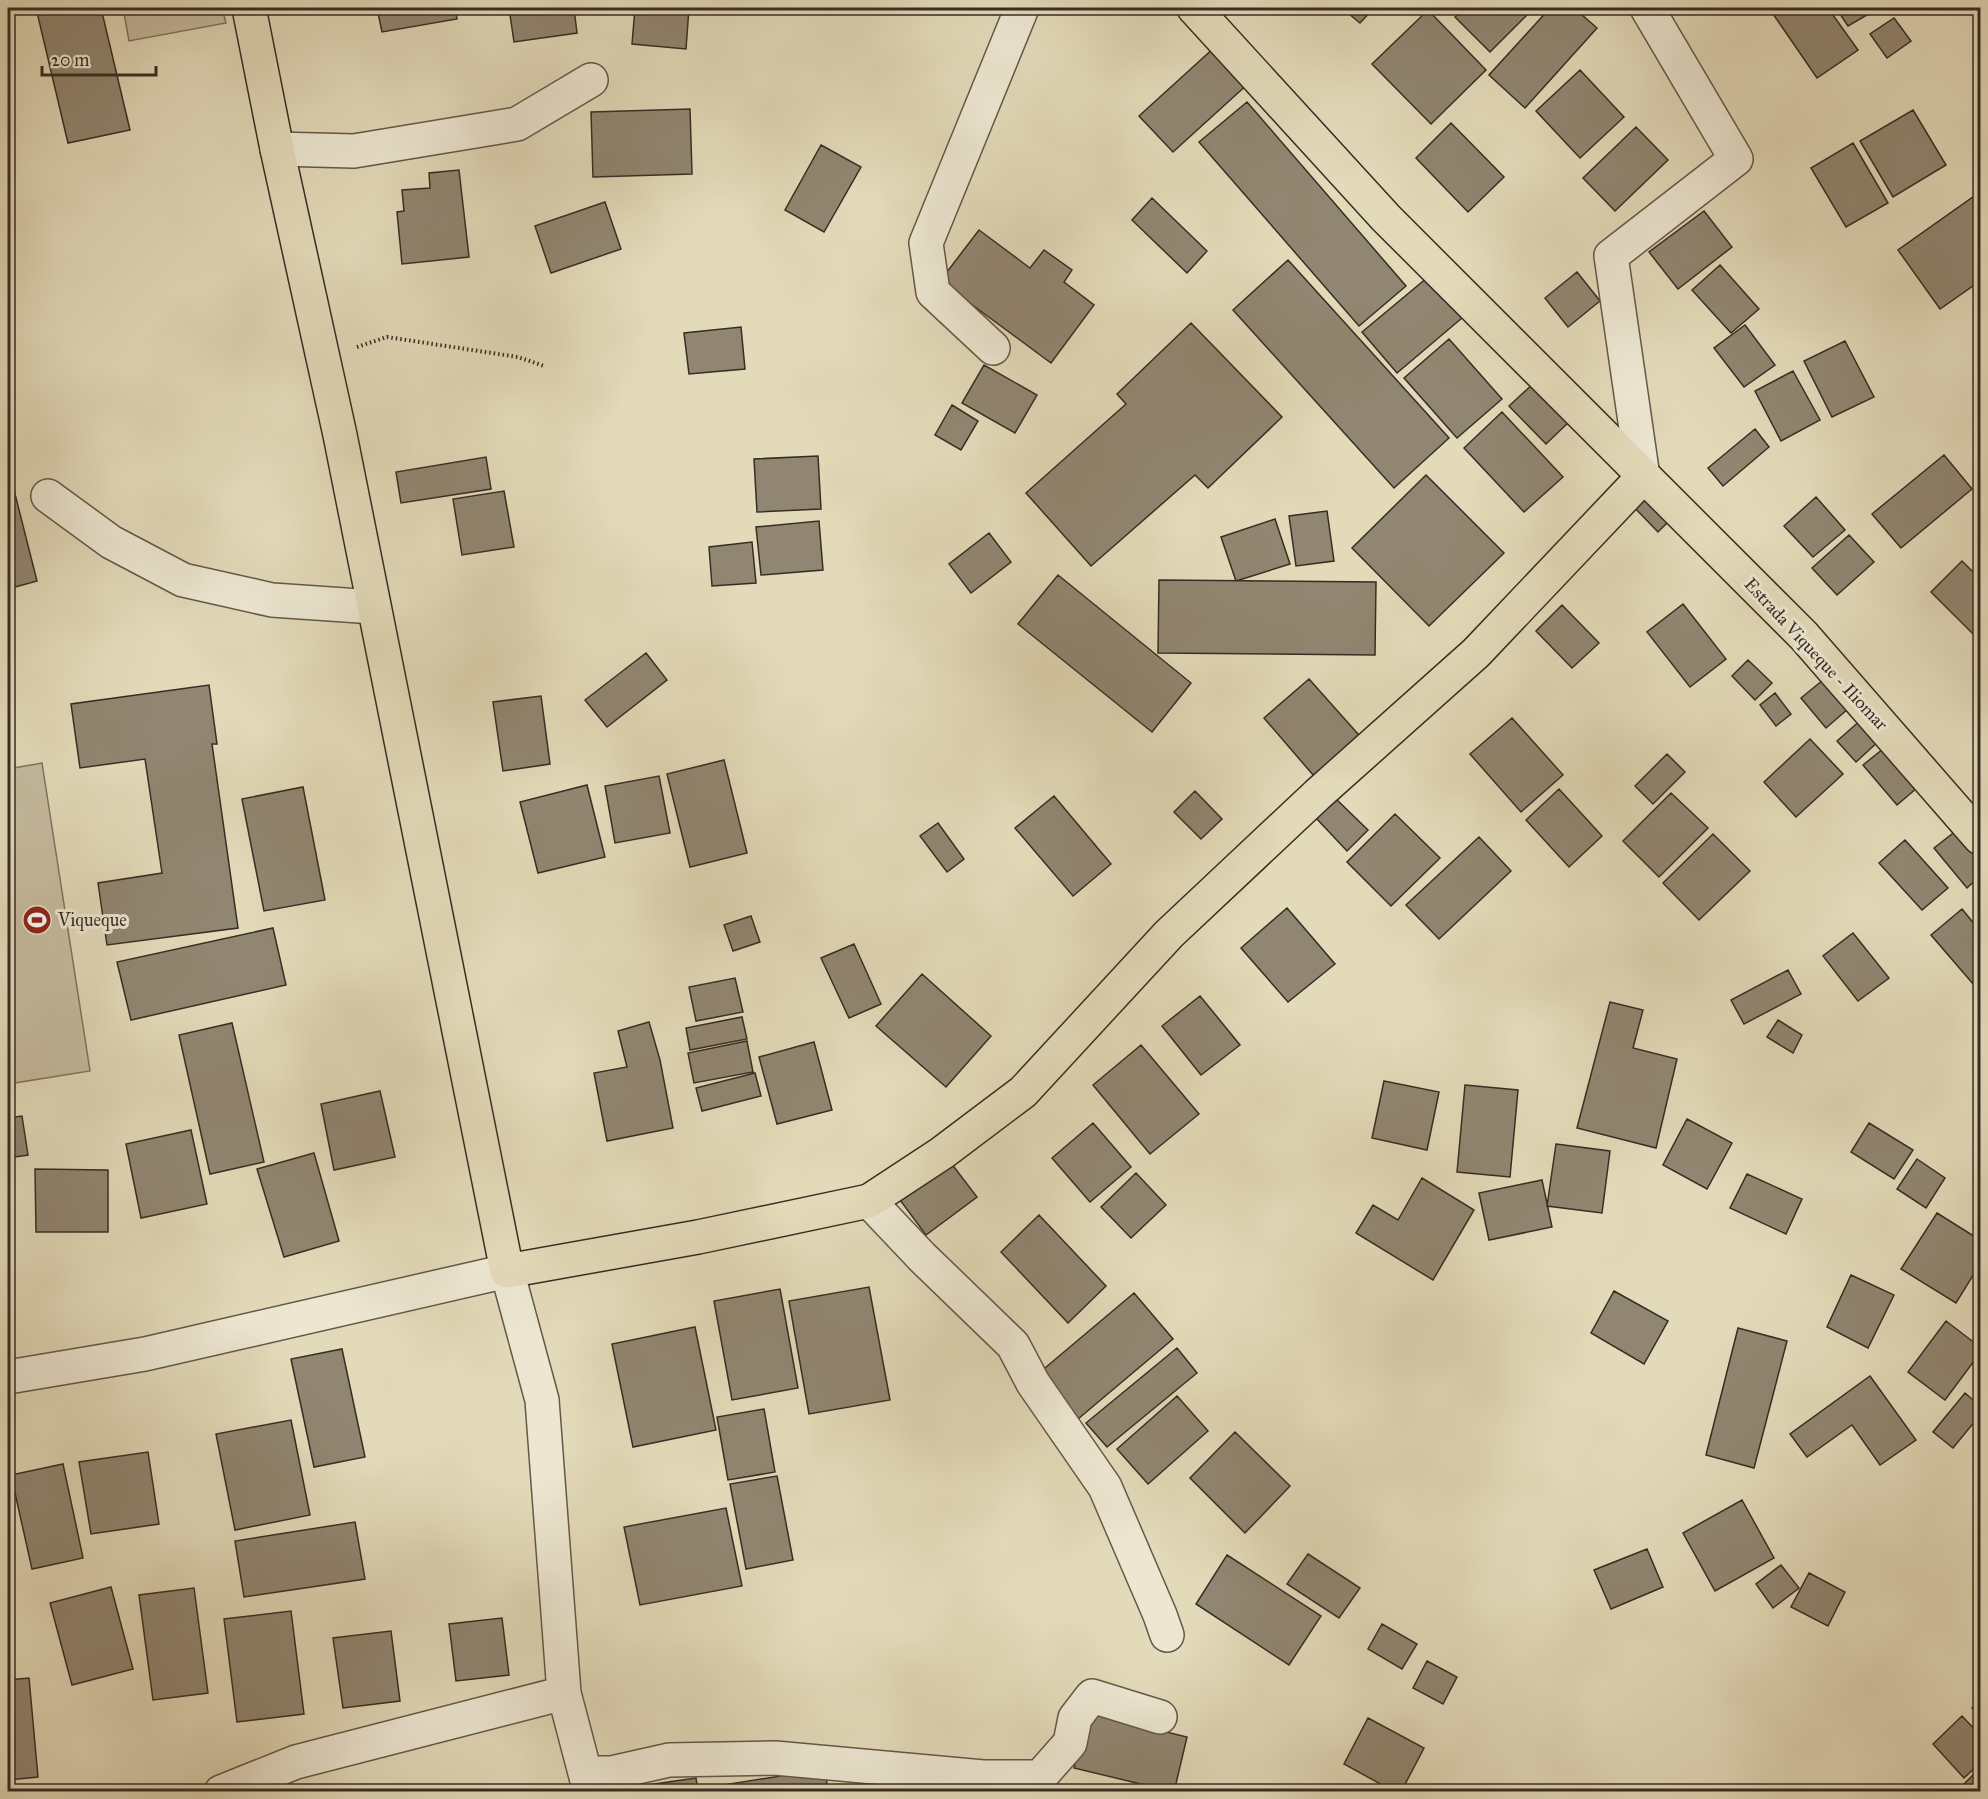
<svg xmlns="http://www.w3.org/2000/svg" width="1988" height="1799" font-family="'IM FELL Great Primer',serif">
  <rect width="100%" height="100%" fill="#e3dab9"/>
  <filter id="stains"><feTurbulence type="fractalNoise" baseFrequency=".00333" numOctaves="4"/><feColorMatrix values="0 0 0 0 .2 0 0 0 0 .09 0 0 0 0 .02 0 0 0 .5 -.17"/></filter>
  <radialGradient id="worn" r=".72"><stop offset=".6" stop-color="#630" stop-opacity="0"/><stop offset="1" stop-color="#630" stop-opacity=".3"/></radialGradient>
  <!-- green -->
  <path fill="#c6bca0" stroke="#7f7462" stroke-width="1.5" d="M123,8H222L226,23L129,41Z
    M42,763L90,1071L8,1084V769Z"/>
  <!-- building -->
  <path fill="#918671" stroke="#382c24" stroke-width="1.5" d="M36,8H101L130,130L68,143Z
    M377,8H455L457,19L382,32Z
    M509,8H574L577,33L514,42Z
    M635,8H689L686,49L632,44Z
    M1342,8H1374L1360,23Z
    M1465,8H1534L1490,52L1455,17Z
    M1550,8H1574L1597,28L1525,108L1489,75Z
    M1776,8H1828L1858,50L1817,78L1771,11Z
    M1836,8H1879L1848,26Z
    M1428,10L1486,70L1431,124L1372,64Z
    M1894,18L1911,41L1887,58L1870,34Z
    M1216,46L1250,82L1173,152L1139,116Z
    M1580,70L1624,117L1580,158L1536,111Z
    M1247,102L1406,286L1359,326L1199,142Z
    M690,109L692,174L593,177L591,112Z
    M1913,110L1946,165L1893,197L1860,141Z
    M1451,123L1504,177L1468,212L1416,158Z
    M1636,127L1668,160L1615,211L1583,178Z
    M1853,143L1888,203L1846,227L1811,168Z
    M821,145L861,167L824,232L785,210Z
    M459,170L469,257L402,264L397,212L404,211L402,190L430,188L429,173Z
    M1980,192V281L1940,309L1898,250Z
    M1152,198L1207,251L1187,273L1132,220Z
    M605,202L621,249L551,273L535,226Z
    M1704,211L1732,247L1678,289L1649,252Z
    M979,230L1030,268L1044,250L1072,270L1064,282L1094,305L1051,363L940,281Z
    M1288,260L1449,438L1394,488L1233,310Z
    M1720,265L1759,309L1731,333L1692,290Z
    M1577,272L1600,301L1568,327L1545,298Z
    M1428,277L1462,318L1397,373L1362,332Z
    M1191,323L1282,417L1208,488L1195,475L1091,566L1026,493L1126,404L1117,394Z
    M1745,325L1775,365L1744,387L1714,348Z
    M741,327L745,369L689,374L684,333Z
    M1449,339L1502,399L1457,438L1404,378Z
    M1845,341L1874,397L1832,417L1804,361Z
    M984,365L1037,395L1015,433L962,403Z
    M1793,371L1820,420L1781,441L1755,391Z
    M1535,382L1572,419L1546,444L1509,406Z
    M952,405L978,421L961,450L935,435Z
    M1502,412L1563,477L1524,512L1464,448Z
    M1755,429L1769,447L1723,486L1708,468Z
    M1944,455L1972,489L1901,548L1872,514Z
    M818,456L821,509L757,512L754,459Z
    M486,457L491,489L401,503L396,472Z
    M1426,475L1504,553L1429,626L1352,548Z
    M12,482L37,581L8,589V483Z
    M1647,489L1674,516L1658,532L1631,504Z
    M504,491L514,547L462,555L453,499Z
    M1816,497L1845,530L1813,557L1784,526Z
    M1327,511L1334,561L1296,566L1289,516Z
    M1275,519L1290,564L1236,581L1221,537Z
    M819,521L823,570L761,575L756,527Z
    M989,533L1011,562L971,593L949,564Z
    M1849,535L1874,562L1837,595L1812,568Z
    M752,542L756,583L712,586L709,547Z
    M1962,561L1980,579V630L1975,636L1931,592Z
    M1058,575L1191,683L1152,732L1018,624Z
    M1159,580L1376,582L1375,655L1158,653Z
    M1683,604L1726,659L1690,687L1647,632Z
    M1562,605L1599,643L1572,668L1536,631Z
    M646,653L667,680L607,727L585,700Z
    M1748,660L1772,683L1755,700L1732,676Z
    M1309,679L1366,743L1320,783L1264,718Z
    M1823,680L1848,709L1826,728L1801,698Z
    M209,685L217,744H212L238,928L107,945L98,883L162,873L145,759L80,768L71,704Z
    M1775,693L1791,714L1776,726L1760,705Z
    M541,696L550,764L503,771L493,702Z
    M1512,718L1563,775L1521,812L1470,754Z
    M1862,719L1880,740L1856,762L1837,741Z
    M1810,739L1843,774L1796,817L1764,782Z
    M1883,749L1917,788L1897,805L1863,765Z
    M1667,754L1685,772L1653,804L1635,786Z
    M724,760L747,853L690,867L667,774Z
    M659,776L670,833L615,843L605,786Z
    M587,785L605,857L538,873L520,802Z
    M303,787L325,900L264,911L242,799Z
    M1559,789L1602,836L1569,867L1526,820Z
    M1195,791L1222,819L1201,839L1174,812Z
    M1671,793L1708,828L1659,877L1623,841Z
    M1054,796L1111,864L1073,896L1015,828Z
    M1336,799L1368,830L1347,851L1316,818Z
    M1395,814L1440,858L1391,906L1347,862Z
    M938,823L964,859L947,872L920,836Z
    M1957,830L1980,859V876L1967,888L1934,848Z
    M1713,834L1750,871L1699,920L1663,883Z
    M1479,837L1511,871L1439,939L1406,905Z
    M1905,840L1948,888L1922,910L1879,863Z
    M1287,908L1335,964L1288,1002L1241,948Z
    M1962,909L1980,931V992L1931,935Z
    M751,916L760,942L733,951L724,925Z
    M273,928L286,985L131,1020L117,962Z
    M1853,933L1889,978L1858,1001L1823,956Z
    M854,944L881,1004L849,1018L821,958Z
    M1788,970L1801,994L1744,1024L1731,1000Z
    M922,974L991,1036L946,1087L876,1026Z
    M735,978L743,1012L696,1021L689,987Z
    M1200,996L1240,1045L1201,1075L1162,1026Z
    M1610,1002L1643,1010L1633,1048L1677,1059L1656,1148L1577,1128Z
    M742,1017L747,1039L690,1050L686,1028Z
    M1778,1020L1802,1035L1793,1053L1767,1037Z
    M649,1022L660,1060L673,1128L607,1141L594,1073L627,1067L618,1031Z
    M232,1023L264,1162L210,1174L179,1035Z
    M747,1041L753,1072L694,1083L688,1053Z
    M814,1042L832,1110L777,1124L759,1057Z
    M1141,1045L1199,1114L1150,1154L1093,1085Z
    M755,1073L761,1096L702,1111L696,1088Z
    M1384,1081L1439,1092L1427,1150L1372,1138Z
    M1465,1085L1518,1090L1510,1177L1457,1172Z
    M380,1091L395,1157L334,1170L321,1104Z
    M22,1116L28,1155L8,1158V1118Z
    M1687,1119L1732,1143L1707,1189L1663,1165Z
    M1093,1123L1131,1167L1090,1202L1052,1158Z
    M1869,1123L1913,1150L1894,1179L1851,1152Z
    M191,1130L207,1204L141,1218L126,1144Z
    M1556,1144L1610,1151L1602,1213L1547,1206Z
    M314,1153L339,1241L284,1257L257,1169Z
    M1917,1159L1945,1178L1926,1208L1897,1189Z
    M951,1163L977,1197L926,1235L900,1200Z
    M35,1169L108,1170V1232H36Z
    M1136,1173L1166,1205L1131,1238L1101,1207Z
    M1747,1174L1802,1199L1786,1234L1730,1208Z
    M1422,1178L1474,1210L1433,1280L1356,1233L1373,1205L1398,1220Z
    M1542,1180L1552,1227L1489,1240L1479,1193Z
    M1937,1213L1980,1240V1264L1956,1303L1901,1269Z
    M1039,1215L1106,1286L1068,1323L1001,1252Z
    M1851,1275L1894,1295L1868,1348L1827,1327Z
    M869,1287L890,1400L809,1414L789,1301Z
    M780,1289L798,1388L732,1400L714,1301Z
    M1614,1291L1668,1321L1644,1364L1591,1333Z
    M1134,1293L1173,1339L1078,1419L1039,1373Z
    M1946,1321L1980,1347V1353L1945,1400L1908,1372Z
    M695,1327L716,1430L633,1447L612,1344Z
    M1738,1328L1787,1341L1754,1468L1706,1455Z
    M1177,1348L1197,1373L1107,1447L1086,1423Z
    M342,1349L365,1457L314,1467L291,1359Z
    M1870,1376L1916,1440L1880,1465L1852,1425L1807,1457L1790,1434Z
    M1965,1393L1980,1406V1415L1953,1448L1933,1432Z
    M1177,1396L1208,1431L1148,1484L1117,1449Z
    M764,1409L775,1472L728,1480L717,1417Z
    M291,1420L310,1515L235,1530L216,1434Z
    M1235,1432L1290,1486L1245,1533L1190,1478Z
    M148,1452L159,1524L91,1534L79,1462Z
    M63,1464L83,1558L32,1569L11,1475Z
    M777,1476L793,1560L746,1569L730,1484Z
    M1742,1500L1774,1558L1715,1591L1683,1533Z
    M726,1508L742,1586L640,1605L624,1527Z
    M355,1522L365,1579L244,1597L235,1541Z
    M1647,1549L1663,1587L1611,1609L1594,1570Z
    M1308,1554L1360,1588L1339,1618L1287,1584Z
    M1227,1555L1321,1616L1289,1665L1196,1604Z
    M1781,1565L1799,1588L1773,1608L1756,1584Z
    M1809,1573L1845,1592L1828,1626L1791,1607Z
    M111,1587L133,1669L72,1685L50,1603Z
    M194,1588L208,1693L153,1700L139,1595Z
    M291,1611L304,1714L237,1722L224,1619Z
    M502,1618L509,1675L456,1681L449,1624Z
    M1382,1624L1417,1644L1402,1669L1368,1649Z
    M391,1631L400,1701L343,1708L333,1638Z
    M1427,1661L1457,1677L1443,1704L1413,1688Z
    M29,1678L38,1777L8,1780V1680Z
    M1980,1697V1714L1972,1708Z
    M1087,1713L1187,1737L1174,1792L1074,1768Z
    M1962,1716L1980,1735V1763L1964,1778L1933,1744Z
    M1368,1718L1424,1748L1401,1792H1395L1344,1764Z
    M1980,1768V1792H1966L1961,1787Z
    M825,1769L828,1792H705L704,1788Z
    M696,1778L698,1792H642L641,1786Z"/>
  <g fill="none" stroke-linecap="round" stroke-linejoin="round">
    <!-- minor casing -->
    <g stroke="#635849" stroke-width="36">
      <path id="minor" d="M277,149L354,151L517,124L591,80
        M993,348L933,292L926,243L1022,8
        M1643,477L1611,256L1736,159L1647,8
        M48,496L111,542L183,580L272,600L374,607
        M869,1201L922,1257L1013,1345L1033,1383L1105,1487L1160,1615L1167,1635
        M8,1377L145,1354L507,1271L542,1400L564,1693L590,1792
        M585,1773H611L669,1760L775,1758L983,1777H1040L1070,1743L1075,1718L1092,1696L1160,1717
        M221,1792L296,1762L564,1693"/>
    </g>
    <!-- major casing -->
    <g stroke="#382c24" stroke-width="36">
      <path id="major" d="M249,8L277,149L340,435L507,1271L698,1237L869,1201L942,1153L1023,1092L1169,934L1318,794L1476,653L1643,477
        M1194,8L1386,218L1804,636L1980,838"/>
    </g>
    <!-- path -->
    <path stroke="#382c24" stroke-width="4" stroke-dasharray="1.5 3" stroke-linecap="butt" d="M357,347L387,337L518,357L544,366"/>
    <!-- minor -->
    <use href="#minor" stroke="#ede7d2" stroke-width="33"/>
    <!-- major -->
    <use href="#major" stroke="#e3dab9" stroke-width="33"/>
  </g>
  <!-- icons -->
  <defs>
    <g id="stadium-disc" transform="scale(1.5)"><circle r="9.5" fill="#8f2418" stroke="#ede7d2"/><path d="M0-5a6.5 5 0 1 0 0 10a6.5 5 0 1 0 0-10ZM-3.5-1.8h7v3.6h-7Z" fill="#fff"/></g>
  </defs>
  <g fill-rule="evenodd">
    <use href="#stadium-disc" x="37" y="920"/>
  </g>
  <g text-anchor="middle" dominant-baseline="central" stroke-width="6" stroke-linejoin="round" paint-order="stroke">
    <!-- street labels -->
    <g font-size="18" fill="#382c24" stroke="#ede7d2">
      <text transform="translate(1816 654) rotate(47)">Estrada Viqueque - Iliomar</text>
    </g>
    <!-- poi labels -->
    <g font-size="18" fill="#382c24" stroke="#ede7d2" text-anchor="start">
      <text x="58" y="920">Viqueque</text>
    </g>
  </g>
  <!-- margin -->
  <rect width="1988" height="1799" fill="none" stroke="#e3dab9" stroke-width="30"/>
  <rect x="9" y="9" width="1970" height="1781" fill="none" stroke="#382c24" stroke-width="3"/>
  <rect x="15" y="15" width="1958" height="1769" fill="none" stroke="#382c24" stroke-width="1.5"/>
  <!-- scale -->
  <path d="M42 66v9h114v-9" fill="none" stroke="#382c24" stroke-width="3"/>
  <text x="51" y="66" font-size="18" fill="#382c24" stroke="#ede7d2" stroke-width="4.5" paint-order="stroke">20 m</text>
  <rect width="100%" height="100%" filter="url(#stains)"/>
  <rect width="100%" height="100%" fill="url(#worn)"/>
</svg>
